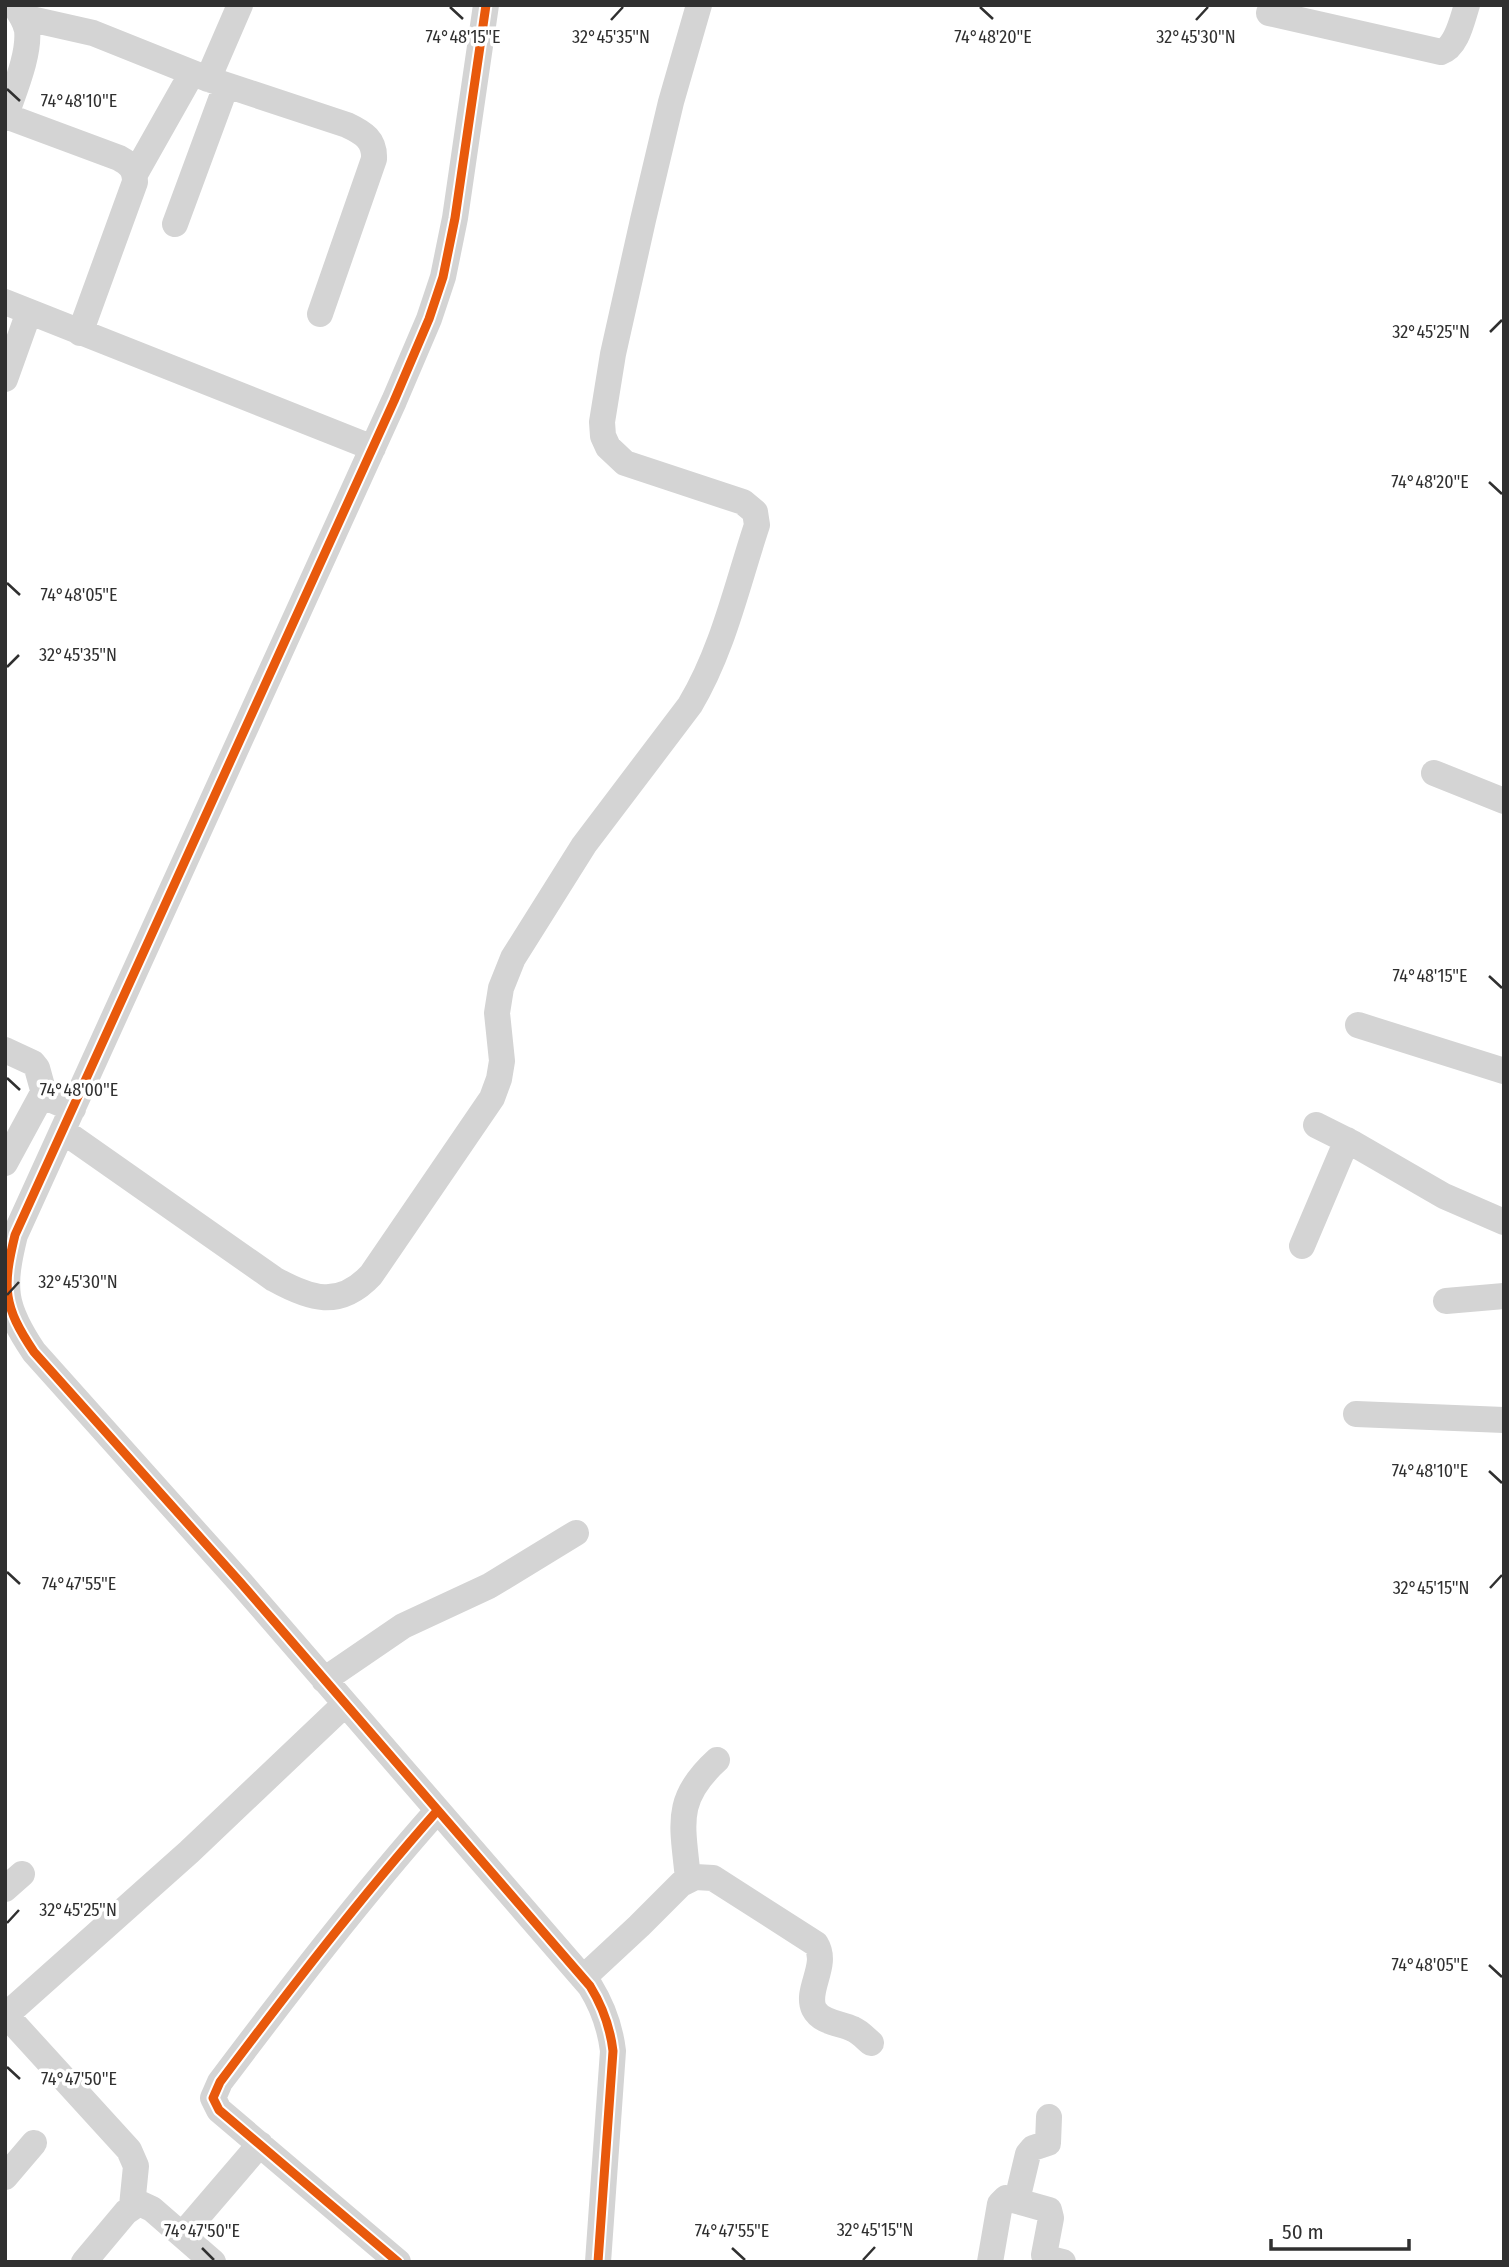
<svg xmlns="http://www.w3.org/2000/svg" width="1509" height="2267" font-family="'Fira Sans Condensed',sans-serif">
  <rect width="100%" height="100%" fill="#fff"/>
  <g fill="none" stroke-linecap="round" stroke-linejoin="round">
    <!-- minor -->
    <path stroke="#d4d4d4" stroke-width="26" d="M486,5L455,218L443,277L429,319L394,401L15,1235C2,1288 3,1306 34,1352L240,1582L590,1986C603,2007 610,2026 613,2051L598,2262
      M1269,13L1441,52C1457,47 1462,20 1467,5
      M22,17L93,33L208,79L347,125C364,133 375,140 374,159L320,314
      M208,79L240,5
      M6,116L119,158C130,164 135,169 135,182L80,333
      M5,118C13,93 30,55 27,30C25,21 20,13 14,5
      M135,174L192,73
      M175,224L226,86
      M5,302L373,448
      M5,379L29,312
      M1434,773L1504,801
      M1358,1025L1504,1071
      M5,1050L33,1063L37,1068L45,1097L73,1109
      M1316,1125L1354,1144L1444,1196L1504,1222
      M63,1131L274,1279C310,1299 339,1309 371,1275L492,1098L499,1079L502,1061L497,1013L501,988L513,958L584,845L690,705C723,650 737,585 757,525L755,512L743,502L625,463L608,447L603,436L602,422L613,354L643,220L671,102L699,5
      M5,1163L43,1093
      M1302,1246L1347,1140
      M1446,1301L1504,1296
      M1356,1414L1504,1420
      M324,1680L403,1626L489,1586L576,1533
      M688,1879C683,1825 673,1800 717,1760
      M5,1889L22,1874
      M583,1978L639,1926L681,1884L695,1877L713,1878L816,1944C829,1965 805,1990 814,2009C821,2023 841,2023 853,2029C860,2032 865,2038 871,2043
      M5,2014L129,2150L136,2166L132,2206
      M5,2016L189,1852L345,1704
      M5,2177L34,2143
      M1017,2200L1028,2154L1033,2148L1048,2143L1049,2117
      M182,2235L260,2144
      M84,2262L126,2212L139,2203L152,2209L213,2262
      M398,2262L219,2110L213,2098L220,2082C290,1989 360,1898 437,1811
      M990,2262L1000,2204L1006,2198L1049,2210L1051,2218L1044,2255L1051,2259L1063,2262"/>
    <!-- cycleway casing -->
    <g stroke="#fff" stroke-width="13">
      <path id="cycleway" d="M486,5L455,218L443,277L429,319L394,401L15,1235C2,1288 3,1306 34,1352L240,1582L590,1986C603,2007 610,2026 613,2051L598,2262
        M398,2262L219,2110L213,2098L220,2082C290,1989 360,1898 437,1811"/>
    </g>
    <!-- cycleway -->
    <use href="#cycleway" stroke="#e8590c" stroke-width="9"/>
  </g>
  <!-- ticks -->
  <path fill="none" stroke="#303030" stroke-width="2.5" d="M450,7L463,19M980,7L993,19M611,20L623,7M1196,20L1208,7M7,89L20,101M1490,332L1502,320M1489,482L1502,494M7,583L20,595M7,667L19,655M1489,976L1502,988M7,1078L20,1090M7,1295L19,1282M1489,1471L1502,1483M7,1572L20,1584M1490,1588L1502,1575M7,1923L19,1910M1489,1965L1502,1977M7,2067L20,2079M202,2248L214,2260M732,2248L745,2260M863,2260L875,2247"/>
  <g font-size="18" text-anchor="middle" fill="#303030" stroke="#fff" stroke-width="7" stroke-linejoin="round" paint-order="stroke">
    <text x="463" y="43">74°48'15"E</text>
    <text x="993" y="43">74°48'20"E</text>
    <text x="611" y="43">32°45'35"N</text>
    <text x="1196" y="43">32°45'30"N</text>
    <text x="79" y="107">74°48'10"E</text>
    <text x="1431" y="338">32°45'25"N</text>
    <text x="1430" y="488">74°48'20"E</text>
    <text x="79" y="601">74°48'05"E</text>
    <text x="78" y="661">32°45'35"N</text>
    <text x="1430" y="982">74°48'15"E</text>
    <text x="79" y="1096">74°48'00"E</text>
    <text x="78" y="1288">32°45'30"N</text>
    <text x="1430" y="1477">74°48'10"E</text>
    <text x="79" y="1590">74°47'55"E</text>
    <text x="1431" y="1594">32°45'15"N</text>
    <text x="78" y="1916">32°45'25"N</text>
    <text x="1430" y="1971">74°48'05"E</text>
    <text x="79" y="2085">74°47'50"E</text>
    <text x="875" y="2236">32°45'15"N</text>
    <text x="202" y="2237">74°47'50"E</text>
    <text x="732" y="2237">74°47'55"E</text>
  </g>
  <!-- border -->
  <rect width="1509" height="2267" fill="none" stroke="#303030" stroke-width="14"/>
  <!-- scale -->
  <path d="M1271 2239v10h138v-10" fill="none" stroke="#303030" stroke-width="3.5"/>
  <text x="1282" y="2239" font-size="21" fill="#303030" stroke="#ffffff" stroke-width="5" paint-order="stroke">50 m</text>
</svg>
